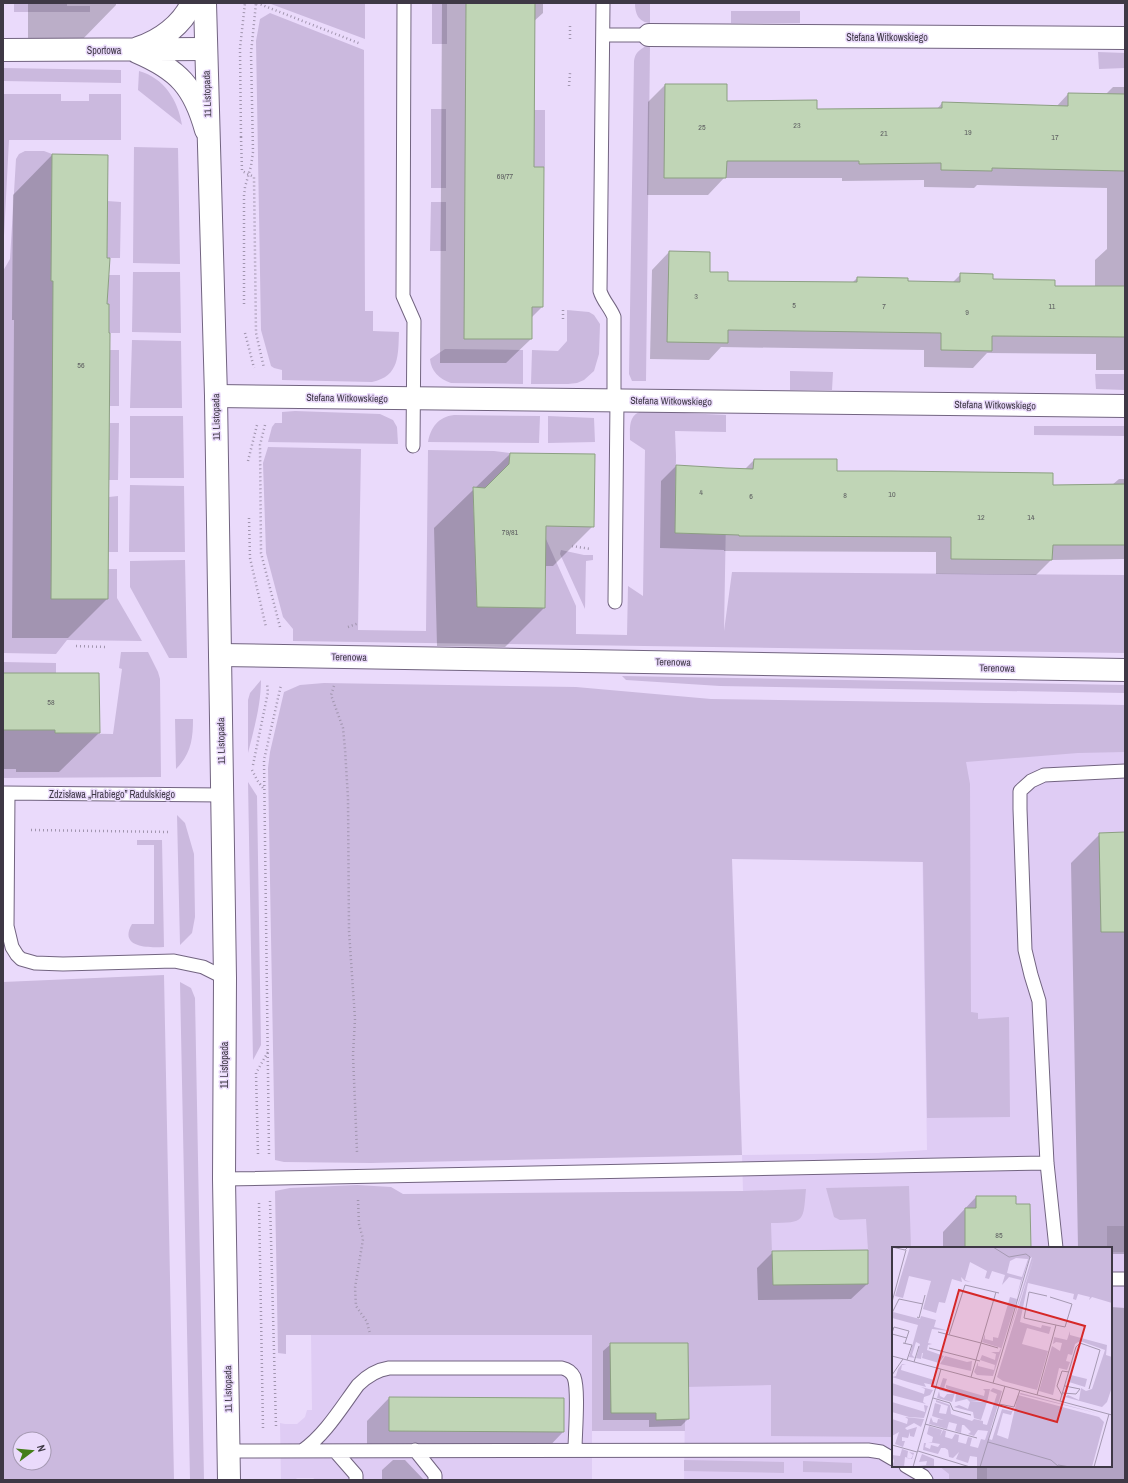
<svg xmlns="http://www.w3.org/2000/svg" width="1128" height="1483" font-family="'Archivo Narrow',sans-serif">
  <rect width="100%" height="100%" fill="#eadafb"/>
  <!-- built -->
  <path fill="#dfccf4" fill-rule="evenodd" d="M920,702L1125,705V1480H684L686,1336L743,1191L742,1155L878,1153L927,1150ZM893,1248H1111V1466H893Z
    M370,1334L592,1335V1480H316L313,1478H297L295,1480H281L280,1423L285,1424H297L305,1417L307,1410H312L311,1335Z"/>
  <!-- green -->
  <path fill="#cbb9de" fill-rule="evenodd" d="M14,3H67V6H90V12H14Z
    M270,3H365V39L271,4Z
    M432,3H447V44H432Z
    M635,3H650V23C638,22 635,13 635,3Z
    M731,11H800V23H731Z
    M270,13L364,50L365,311H373V331L399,332C398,355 400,376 372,382L282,380V370L274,368L271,366L261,330L256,41L260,19Z
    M646,46H650L646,381H632L629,374L634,61C635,53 639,50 646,46Z
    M1098,52L1125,53V68L1099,69Z
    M3,68L121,70V83L3,81Z
    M139,71C164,78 178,100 182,125L138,90Z
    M3,94H61V101H89V94H121V140H9L3,255Z
    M431,109H446V188H431Z
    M534,110H545V167H534Z
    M134,147L178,148L180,264L133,263Z
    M25,151H44L52,154L51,281H53L108,569H117V598L142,641L67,640L56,654L3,653V271L10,259L16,159L19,154Z
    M107,201L121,202L120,258H107Z
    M431,202H446V251H430Z
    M133,272H180L181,333L132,332Z
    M109,275H120V333H109V304H106Z
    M567,310L589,312L594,315L600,324L599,354L594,371L584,380L577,383L568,384H531L532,350L558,351L567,341Z
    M132,340L181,341L182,408H130Z
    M445,349L523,350V384L451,383C439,379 431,371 430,359Z
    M110,350H119V406H108Z
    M790,371L833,372L832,390H790Z
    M1095,374H1125V390L1096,389Z
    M295,411L380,414L393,420L397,427L398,444L268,442L272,427L275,423H282V412Z
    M642,411L726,415V432L675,431L676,456L675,533L710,534L726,516L724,631L732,572L1125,575V653L293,641V629L283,617L266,553L263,463L268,447L361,449L358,630L426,631L428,450L494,451L510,453L509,464L485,488H473L477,607L545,608L546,539L576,606V634L627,635L628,586L643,596L645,450L630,440C630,428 628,415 642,411Z
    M454,415L540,416L539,443L428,442C431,427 438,417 454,415Z
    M130,416H183L184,478H130Z
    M548,416L594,418L595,442L548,443Z
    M110,423H119L118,480H107Z
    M1034,426H1125V436L1034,435Z
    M130,485L184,486L185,552H129Z
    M118,496V552H107L109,497Z
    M561,550L584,555H593V560L586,561L585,609L560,554Z
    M185,560L187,658H169L130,587V561Z
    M121,652H148L158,672L160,679L161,777L3,778V730H55V733L113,734L122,669L119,668Z
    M3,662L56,663V673H3Z
    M622,676L1125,685V693L720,686L626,680Z
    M261,680C261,705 254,729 248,753V700L250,693Z
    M324,683L576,687L711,699L1125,705V752L1078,753L966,762L970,784L971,1012L978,1013V1019L1009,1017L1010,1117L927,1118L923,862L732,859L742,1155L371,1163L284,1162L275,1160L268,768L270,752L284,692L300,685Z
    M175,719H193C193,739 191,754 176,769Z
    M248,782L257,796L261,1045L253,1060Z
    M177,815L185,823L194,854L195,917L192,933L180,945Z
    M137,840H162L164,947C149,948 118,948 132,924H154V845H137Z
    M164,975L174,1480H3V982ZM20,1439H44V1463H20Z
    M180,982L191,988L195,998L204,1480H190Z
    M357,1185L391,1187L403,1194L743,1191L806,1189C803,1221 806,1223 771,1223L773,1285L868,1284V1250L866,1219L840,1220L834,1217L826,1188L909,1186L911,1248H893V1437L771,1436V1385L685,1387V1431H592V1335H286V1354L278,1353L275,1191L290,1188Z
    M1107,1226H1125V1252H1111V1248H1107Z
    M684,1460L784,1462V1473L684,1471Z
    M803,1461L852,1463V1473L803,1472Z
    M939,1466H987V1480H949V1474Z"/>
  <!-- shadow -->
  <path fill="#0003" d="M28,3H116V5L77,45H28Z
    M442,3H543V13L533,22V168L542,307L531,318V339L506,363H440Z
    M665,85L726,102L816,110L937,109L942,103L1056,107L1068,94L1105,95L1113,87H1125V370H1096V354L987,353L973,368L924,367V350L721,347L709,360L650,359L652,270L669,252L727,282L852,283L857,278L907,282L952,283L961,274L992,280L1054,287H1095V260L1107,249V188L977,185L974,188L924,187V180L842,181V178H724L708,195H647L648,102Z
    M52,155L106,305L107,599L68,638H12L14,320H12L13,195Z
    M510,454L593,526L553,566H545L544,608L505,647L437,646L434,528Z
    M754,460L836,472L1052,486L1112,485L1119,479H1125V559L1051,560L1036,575L936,574V552L724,551V550L660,548L661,481L676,466L744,470Z
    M3,674L99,733L59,772H16V769H3Z
    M1125,833V1254H1111V1248H1078L1071,863L1100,834Z
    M976,1197L1015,1205L1030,1248H943V1232Z
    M773,1252L867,1284L851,1299L758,1300L757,1268Z
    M1111,1307L1125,1308V1480H977V1466H1111Z
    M611,1344L688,1419L681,1426L649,1427V1420H603V1351Z
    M389,1398L563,1432L541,1455L367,1454V1421Z
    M393,1460H405L424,1480H382V1470Z"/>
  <!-- building -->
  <path fill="#c0d5b6" stroke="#8c9f82" d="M466,3H535L534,167H544L543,307H532V339H464Z
    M665,84H727V101L817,100V109L942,108V102L1068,106V93L1125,94V171L992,168V171L941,170V163L859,164V161H727L726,178H664Z
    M52,154L108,155L107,258H110L107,304H109V333H110L108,599H51L53,281H51Z
    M669,251L710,252V272H728V281L857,282V277L908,278V281L960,282V273L993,274V279L1055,280V286H1125V337L992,336V351L941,350V333L728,330V343L667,342Z
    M510,453L595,454L594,527L546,526L545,608L477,607L473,487L485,488L509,464Z
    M754,459H837V471H891L1053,473V485L1125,484V545H1053L1052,560L951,559V537L739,536V535L675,533L676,465L726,468L753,469Z
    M3,673H99L100,733H55V730H3Z
    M1125,832V932H1101L1099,833Z
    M976,1196H1016V1204H1030L1031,1248H965V1208H976Z
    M868,1250V1284L773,1285L772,1251Z
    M610,1343H688L689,1419L656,1420V1413H611Z
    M389,1397L564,1398V1432L389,1431Z"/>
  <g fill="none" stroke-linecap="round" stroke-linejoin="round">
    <!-- lane casing -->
    <g stroke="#726480" stroke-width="15">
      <path id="lane" d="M404,3L403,296L414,321L413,446
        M603,3L600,291C603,301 610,307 614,317V400
        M603,35H649
        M615,602L617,400
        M3,793L222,795
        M8,794L7,926L12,947L17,955L21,959L35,963L63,964L174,961L203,967L225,978
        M224,1179L1047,1163
        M1056,1248L1047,1163L1039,1001L1031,975L1025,950L1020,809V791L1031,781L1044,775L1125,771
        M1111,1279H1125
        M415,1450L435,1475V1480
        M229,1451L868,1450L881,1452L893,1459
        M302,1451C325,1435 341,1408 358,1385C367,1376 376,1370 389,1368H562C567,1369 571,1371 574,1377C579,1390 575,1434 575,1450
        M335,1451L356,1475V1480
        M906,1466L923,1476L926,1480"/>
    </g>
    <!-- street casing -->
    <g stroke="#726480" stroke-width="24">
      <path id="street" d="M649,35L1125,38
        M138,48C160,41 182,25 192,3
        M3,50L206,49
        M137,52C179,70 194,87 206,130
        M216,396L1125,406
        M220,655L1125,670"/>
    </g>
    <!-- secondary casing -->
    <g stroke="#726480" stroke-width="24">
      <path id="secondary" d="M205,3L216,396L225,978L224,1179L229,1480"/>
    </g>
    <!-- path -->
    <path stroke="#a195ae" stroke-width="2.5" stroke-dasharray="1 3" stroke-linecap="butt" d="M257,3L361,44
      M570,39V26
      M569,86L570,73
      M241,137L242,171L254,177L256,333L264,368
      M241,137L240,48L245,3
      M244,304V195L245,187L251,166L253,152L251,53L256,3
      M563,310V319
      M245,333L254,368
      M265,425L260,445L261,553L280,627
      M248,461L257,425
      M249,518L250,558L266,627
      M572,546L591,549
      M348,627L359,623
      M76,646L106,647
      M334,686L331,695L343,728L345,749L348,798L349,931L355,1019L353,1055L357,1152
      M253,765L268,692L267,684
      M252,770L257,780L263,788
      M31,830L170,832
      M258,1154L256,1073L268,1052
      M269,1154L264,760L281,685
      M358,1200L359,1224L363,1239L355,1288L356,1306L367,1322L370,1334
      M270,1201L276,1426
      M259,1203L263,1428"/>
    <!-- lane -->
    <use href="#lane" stroke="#fff" stroke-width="13"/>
    <!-- street -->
    <use href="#street" stroke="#fff" stroke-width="22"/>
    <!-- secondary -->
    <use href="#secondary" stroke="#fff" stroke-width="22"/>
  </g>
  <g text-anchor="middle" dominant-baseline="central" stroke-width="3" stroke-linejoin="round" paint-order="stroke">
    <!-- number labels -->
    <g font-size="8" fill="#5e5f61">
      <text x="797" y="125">23</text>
      <text x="702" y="127">25</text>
      <text x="968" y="132">19</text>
      <text x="884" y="133">21</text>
      <text x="1055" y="137">17</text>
      <text x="505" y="176">69/77</text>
      <text x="696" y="296">3</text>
      <text x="794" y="305">5</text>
      <text x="884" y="306">7</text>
      <text x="1052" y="306">11</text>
      <text x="967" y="312">9</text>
      <text x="81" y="365">56</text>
      <text x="701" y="492">4</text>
      <text x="892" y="494">10</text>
      <text x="845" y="495">8</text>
      <text x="751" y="496">6</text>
      <text x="981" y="517">12</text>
      <text x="1031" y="517">14</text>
      <text x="510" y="532">79/81</text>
      <text x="51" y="702">58</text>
      <text x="999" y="1235">85</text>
    </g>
    <!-- street labels -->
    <g font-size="10" fill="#3e3845" stroke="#eadafb">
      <text x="887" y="37">Stefana Witkowskiego</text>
      <text x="104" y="50">Sportowa</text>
      <text transform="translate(207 94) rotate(-92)">11 Listopada</text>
      <text transform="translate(347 398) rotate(1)">Stefana Witkowskiego</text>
      <text transform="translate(671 401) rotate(1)">Stefana Witkowskiego</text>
      <text transform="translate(995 405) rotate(1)">Stefana Witkowskiego</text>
      <text transform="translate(216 417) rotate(-91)">11 Listopada</text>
      <text transform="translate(349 657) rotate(1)">Terenowa</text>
      <text transform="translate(673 662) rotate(1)">Terenowa</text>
      <text transform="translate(997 668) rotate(1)">Terenowa</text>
      <text transform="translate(221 741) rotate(-91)">11 Listopada</text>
      <text x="112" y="794">Zdzisława „Hrabiego” Radulskiego</text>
      <text transform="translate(224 1065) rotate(-90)">11 Listopada</text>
      <text transform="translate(228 1389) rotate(-91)">11 Listopada</text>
    </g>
  </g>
  <!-- overview -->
  <g transform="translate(892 1247)">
    <rect width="220" height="220" fill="#eadafb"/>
    <path d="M18,0H220V56L200,50L197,53L198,50L186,47L184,53L181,52L182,47L136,36L128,75L149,81L150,78L159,80L157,87L135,81L130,97L156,104L145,143L111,134L105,130L142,10L112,102L140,10L137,12L125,49L129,33L117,30L110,38L113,28L100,24L97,32L93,31L95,24L78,15L73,33L79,35L73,34L69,30L70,35L60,32L53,56L47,55L44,66L31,62L39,34L17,29L11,51L3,49ZM124,11L136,12L130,30L115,26L118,14ZM118,50L125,52L101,129L85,128L82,125L86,115V119L102,123L103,118L88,113L90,108L103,113L104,107L99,105H107L109,101L90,95L93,87V92L101,94V90L106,91ZM1,65L28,72L29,69L44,73L42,80L58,84L40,82L36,96L40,97L36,98L35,103L52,109L47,116L30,111L31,106H30L29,112L24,111L28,97L24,95L20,108L23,111L17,110L26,78L0,71ZM178,84V88L215,98L214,108L220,110V140L215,155L210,160L173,150L176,148L187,153L189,141L194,144L200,142L213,103L188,94L183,97L180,108L176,107L174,114L178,115L175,123L167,121L161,148L147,144L160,99L168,104L170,96L164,95L161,97L162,90L175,93ZM53,109L75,115L80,114L79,124L48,117ZM10,117L14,118H10L9,123L42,133L43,131L41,138L32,136L34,140L16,135L17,132L16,135L0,130L4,129L6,122L10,130L6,122ZM179,128L195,132L193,140L177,135ZM51,131L55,132L52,141L63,146L60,155L45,151L47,144L48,149L52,151L55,147H62L47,143ZM0,136L32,147L33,142L29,140L41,143L38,148L32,150L31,155L34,157L0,148ZM54,138L92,149L93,144L91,142H98L95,155H78L75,152L63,155L64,146L54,141ZM101,141L110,144L99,181L97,192L100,193L110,162L119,164L121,163L119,168L111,166L105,188L116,192L126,148L207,170L212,175L200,220H85V210L78,209L76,216L64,212L67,205L61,211L57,210L56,203L53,201H49L46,207L31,203L32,196H34L33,200L38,202L39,198L46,200L48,197L36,195H40L41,190L35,187L37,179L50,183L48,189L51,183L54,184L53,190L60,192L63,187L67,188L66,195L74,197L76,190L80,191L78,199L86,201L89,192L93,193L96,184L86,183L82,189L76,187L79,185L72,178H70L69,186L63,184L65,177L57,175L55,182L37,177L39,170L41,175L45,176L46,172L52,173L40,169L43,156L49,158L47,166L54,167L56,159L44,155V153L58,158L59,167L80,174L82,172L91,174V177L95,178L105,147L98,144ZM129,146L208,167L127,147ZM90,154L95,155L89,173L82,171L81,165L62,160L67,158L76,162L78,155ZM0,155L33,165L32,158L36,159L32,171L17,170L0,165ZM13,170L32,172L29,180L22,176L13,181L15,183L25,180L22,190L18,189V185L16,191L10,190V194H13L11,200L3,197L7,185L0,189V172L15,177L16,172ZM10,202L16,204L15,211L19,212L21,208L17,205L22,206L20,212L13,210L12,220H0L2,214L0,208L8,209ZM30,207L42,212V219L46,220L26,218H34L35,214L27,215Z" fill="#cbb9de" fill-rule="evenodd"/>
    <path fill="none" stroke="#a599b2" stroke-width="1" d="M0,0L13,3L16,0M155,49L137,45L132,71L173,80L180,57L158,50M0,55L14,3M0,66L7,52L31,57M25,70L27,71L33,48M46,85L89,96M0,86L2,80L17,84L13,96M0,87L15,91M57,88L73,38L107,46M11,96L20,98L15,113M89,96L106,101M37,101L88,114M0,109L220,168M22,115L27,99M0,128L11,112M79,130L104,45M101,136L138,10L134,7L117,10L101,0M171,146L184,147L188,142L173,139M145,148L164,78M170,148L165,139L170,124L177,125M41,151L58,156L61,163L79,168M168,154L184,100L188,96L208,103L197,142M107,157L122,160L128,143M33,177L85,191M96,195L159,213L167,220M0,198L25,205M26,204L78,220M166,218L178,220M21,220L49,122M88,220L113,139M202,220L217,167"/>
    <path fill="#d62828" fill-opacity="0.15" stroke="#d62828" stroke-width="2" d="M67,43L193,79L165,175L40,139Z"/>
    <rect width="220" height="220" fill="none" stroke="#3e3845" stroke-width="2"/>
  </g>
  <!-- border -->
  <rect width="1128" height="1483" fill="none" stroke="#3e3845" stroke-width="8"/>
  <!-- north arrow -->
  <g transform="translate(32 1451) rotate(74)"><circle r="19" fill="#eadafb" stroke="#a599b2"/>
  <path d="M0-3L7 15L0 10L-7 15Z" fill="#447e18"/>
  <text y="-6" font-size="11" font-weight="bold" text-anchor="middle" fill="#3e3845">N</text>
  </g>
</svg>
